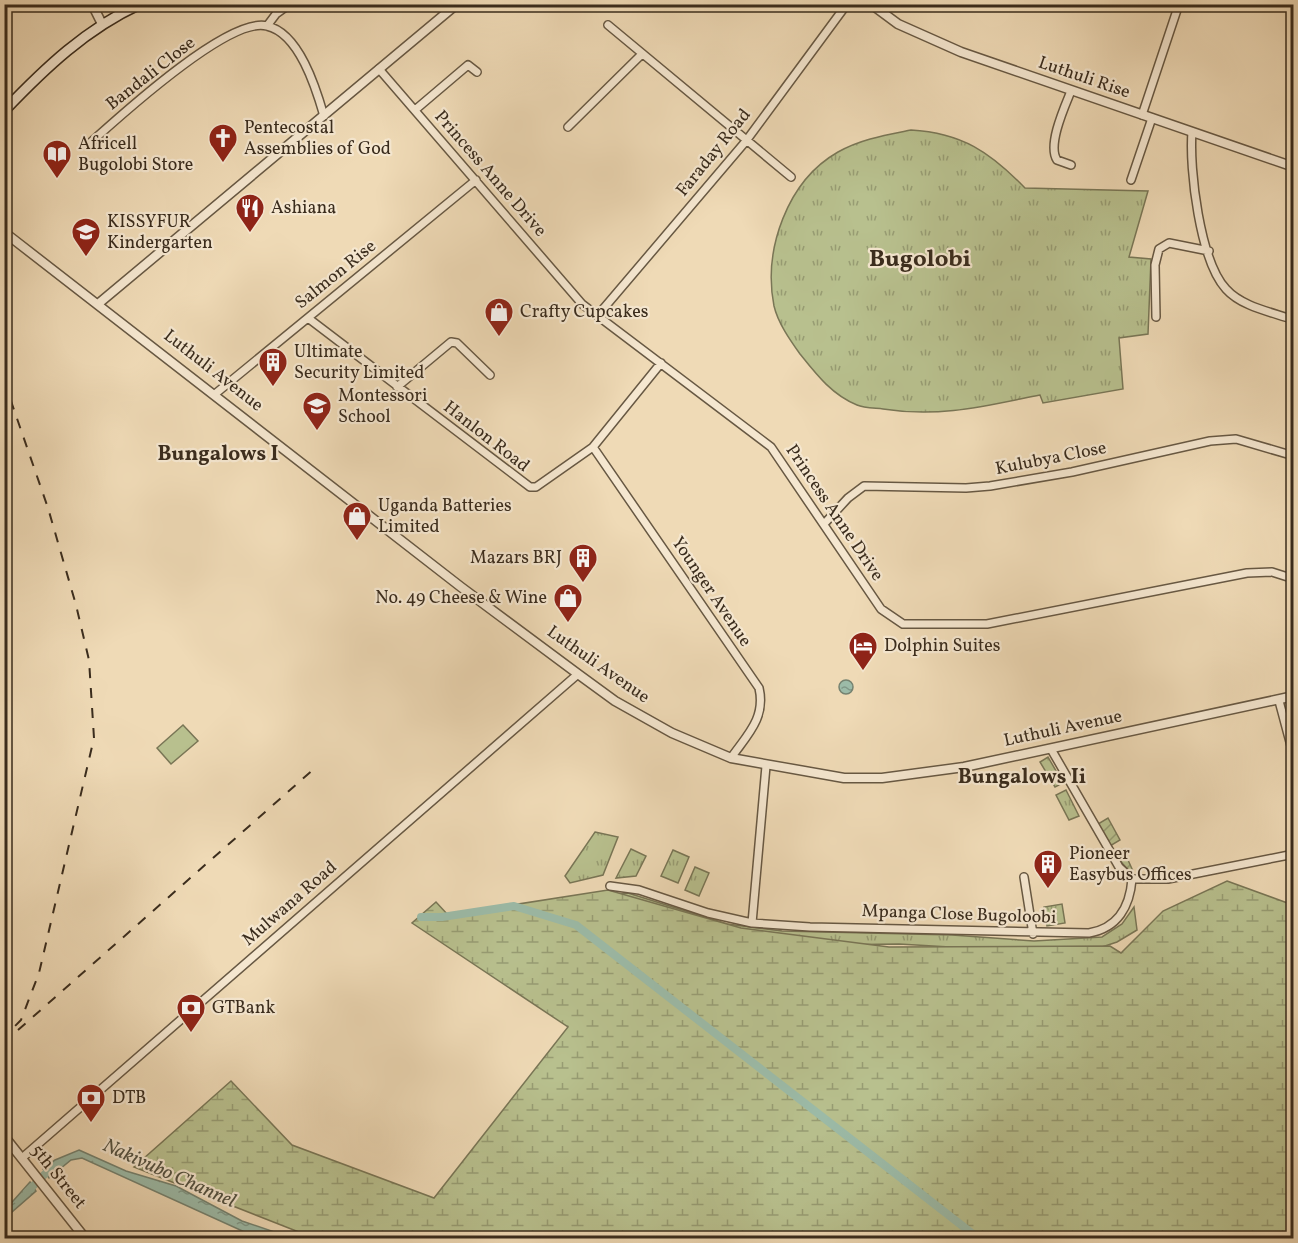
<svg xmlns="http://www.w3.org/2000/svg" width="1298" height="1243" font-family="Vollkorn,serif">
  <defs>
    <pattern id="grass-tufts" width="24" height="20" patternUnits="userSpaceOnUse" patternTransform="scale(1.5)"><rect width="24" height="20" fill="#b8c08e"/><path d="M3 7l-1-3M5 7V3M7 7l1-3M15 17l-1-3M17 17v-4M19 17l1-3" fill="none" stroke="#979c73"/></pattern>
    <pattern id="wetland-marsh" width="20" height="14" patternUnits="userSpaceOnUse" patternTransform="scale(1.5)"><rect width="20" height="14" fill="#b8c08e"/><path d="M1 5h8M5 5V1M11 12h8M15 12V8" fill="none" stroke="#979c73"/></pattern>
    <pattern id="garden-furrows" width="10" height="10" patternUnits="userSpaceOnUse" patternTransform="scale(1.5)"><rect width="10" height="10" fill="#b8c08e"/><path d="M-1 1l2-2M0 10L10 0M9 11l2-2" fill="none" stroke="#979c73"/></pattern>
    <pattern id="water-ripples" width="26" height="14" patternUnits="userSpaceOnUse" patternTransform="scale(1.5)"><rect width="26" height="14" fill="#9cbba8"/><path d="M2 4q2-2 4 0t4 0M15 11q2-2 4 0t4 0" fill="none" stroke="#809888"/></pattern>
  </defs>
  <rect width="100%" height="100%" fill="#efdab6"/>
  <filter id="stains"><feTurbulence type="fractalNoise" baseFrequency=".00333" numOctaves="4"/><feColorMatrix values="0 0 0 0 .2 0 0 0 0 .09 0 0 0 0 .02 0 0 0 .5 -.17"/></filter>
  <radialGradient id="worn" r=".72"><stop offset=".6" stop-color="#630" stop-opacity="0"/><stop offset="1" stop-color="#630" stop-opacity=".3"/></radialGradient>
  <!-- grass -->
  <path fill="url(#grass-tufts)" stroke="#797656" stroke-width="1.5" d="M911,130C962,133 990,152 1025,188L1148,191L1129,257L1151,259L1148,334L1119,338L1123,389L1043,403L1040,395C985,406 940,418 883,409C875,408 864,408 857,405C832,395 816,374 800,354C790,340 778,323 774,306C763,250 787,181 838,152C861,139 886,135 911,130Z
    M1048,757L1063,783L1055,787L1040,762Z
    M1066,790L1079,816L1069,820L1056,795Z
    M595,832L618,837L603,875L570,883L565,876Z
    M631,849L646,856L636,876L616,878Z
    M673,850L689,857L678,883L661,876Z
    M695,867L709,873L699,896L685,890Z
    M628,893L727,924L782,931L952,935L1034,941L1102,937L1122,924L1134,907L1137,930L1117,942L1096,949L1033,952L899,944L825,945L751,939L601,895Z
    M1062,904L1065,923L1047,926L1044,907Z"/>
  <!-- wetland -->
  <path fill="url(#wetland-marsh)" stroke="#797656" stroke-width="1.5" d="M1227,881L1293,905L1294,1237L1288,1238H314L134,1167L231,1081L292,1145L434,1198L568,1027L412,923L436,902L448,915L608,890L741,928L889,947L1110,946L1121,953L1163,911Z"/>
  <!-- garden -->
  <path fill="url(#garden-furrows)" stroke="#797656" stroke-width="1.5" d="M1108,818L1120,840L1110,846L1098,824Z
    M1123,849L1133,871L1131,873L1113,853Z"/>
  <!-- pitch -->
  <path fill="#b8c08e" stroke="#797656" stroke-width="1.5" d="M183,725L198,741L171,764L157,748Z"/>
  <!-- water -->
  <path fill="url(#water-ripples)" stroke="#758270" stroke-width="1.5" d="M839 687a7 7 0 1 1 14 0a7 7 0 1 1-14 0Z
    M79,1150L126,1171L176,1186L242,1221L292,1238H265L249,1234L82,1158L71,1160L49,1178L43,1169L55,1160Z
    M30,1182L36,1191L5,1218V1210Z"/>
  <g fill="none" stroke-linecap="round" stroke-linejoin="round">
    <!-- canal -->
    <path stroke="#9cbba8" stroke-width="8" d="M421,917H442L514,906L576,925L978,1238
      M27,1192L52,1167"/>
    <!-- minor casing -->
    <g stroke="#675843" stroke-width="10">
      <path id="minor" d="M608,25L791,177
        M267,26L276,14L290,4
        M379,69L582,304L771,447L881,609L903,624H987L1247,573L1272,572L1294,579
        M415,110L468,65L477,72
        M1142,115L1179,4
        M568,127L642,54
        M1192,132C1189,169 1200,261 1226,289C1242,307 1272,312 1294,320
        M90,143C119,117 229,16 267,26C299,33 316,88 324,116
        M1071,165L1057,160C1047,145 1065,106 1071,91
        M1131,180L1152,118
        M598,315L746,141L847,4
        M1156,317L1155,265L1159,249L1169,243L1209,251
        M308,318L530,487H536L593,447L661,363
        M397,387L451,342L457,343L490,375
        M215,394L476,180
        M593,447L759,688C766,718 747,735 731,758
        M824,524L848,498L864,486L966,488L990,486L1072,472L1210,441L1236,439L1294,456
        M1279,701L1294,757
        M1051,749L1119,867L1132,879H1168L1294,854
        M1024,877L1033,934
        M610,886L639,890L708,913L752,923L810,927L1089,933C1118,928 1130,906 1132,879
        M752,923L766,766
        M22,1158L578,674"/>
    </g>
    <!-- tertiary casing -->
    <g stroke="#675843" stroke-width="11">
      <path id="tertiary" d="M92,4L102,24
        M871,4L898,24L961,52L1294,167
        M4,232L461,587L578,674L615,701L672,733L731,758L844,778H882L964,767L1294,696
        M98,304L457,4
        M4,1136L85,1238"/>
    </g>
    <!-- secondary casing -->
    <g stroke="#3a2c1d" stroke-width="12">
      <path id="secondary" d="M4,111C45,68 86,29 140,4"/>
    </g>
    <!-- minor -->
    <use href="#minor" stroke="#f5e7d0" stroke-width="7"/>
    <!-- tertiary -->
    <use href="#tertiary" stroke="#f5e7d0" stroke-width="8"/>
    <!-- secondary -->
    <use href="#secondary" stroke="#f5e7d0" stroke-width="9"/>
    <!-- rail -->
    <path stroke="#3a2c1d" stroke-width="2" stroke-dasharray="10 10" stroke-linecap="butt" d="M4,381L48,508L76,605L89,660L94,738L39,973L21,1020L4,1037
      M18,1030L315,768
      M170,1234V1238"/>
  </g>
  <!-- icons -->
  <defs>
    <g id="church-pin" transform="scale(1.5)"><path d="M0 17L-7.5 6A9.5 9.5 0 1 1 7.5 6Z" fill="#8f2418" stroke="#f5e7d0"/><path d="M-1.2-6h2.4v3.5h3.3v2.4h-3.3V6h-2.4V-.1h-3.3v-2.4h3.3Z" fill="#fff"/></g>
    <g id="library-pin" transform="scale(1.5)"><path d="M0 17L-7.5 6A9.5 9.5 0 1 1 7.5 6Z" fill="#8f2418" stroke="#f5e7d0"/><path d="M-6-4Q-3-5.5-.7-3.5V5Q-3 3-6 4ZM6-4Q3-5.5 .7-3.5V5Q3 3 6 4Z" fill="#fff"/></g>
    <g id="restaurant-pin" transform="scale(1.5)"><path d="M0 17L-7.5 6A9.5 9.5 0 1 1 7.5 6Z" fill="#8f2418" stroke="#f5e7d0"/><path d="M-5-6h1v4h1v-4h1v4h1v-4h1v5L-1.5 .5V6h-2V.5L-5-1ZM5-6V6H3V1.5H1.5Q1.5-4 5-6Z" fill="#fff"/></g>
    <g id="school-pin" transform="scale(1.5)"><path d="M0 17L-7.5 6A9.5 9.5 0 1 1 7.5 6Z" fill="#8f2418" stroke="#f5e7d0"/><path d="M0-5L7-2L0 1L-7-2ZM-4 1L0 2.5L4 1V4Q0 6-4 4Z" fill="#fff"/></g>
    <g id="shop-pin" transform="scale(1.5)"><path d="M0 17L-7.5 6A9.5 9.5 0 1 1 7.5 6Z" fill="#8f2418" stroke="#f5e7d0"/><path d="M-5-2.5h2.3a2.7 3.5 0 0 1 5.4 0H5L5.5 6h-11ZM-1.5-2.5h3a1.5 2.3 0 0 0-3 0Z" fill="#fff"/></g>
    <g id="building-pin" transform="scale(1.5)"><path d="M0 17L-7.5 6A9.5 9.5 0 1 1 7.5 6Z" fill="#8f2418" stroke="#f5e7d0"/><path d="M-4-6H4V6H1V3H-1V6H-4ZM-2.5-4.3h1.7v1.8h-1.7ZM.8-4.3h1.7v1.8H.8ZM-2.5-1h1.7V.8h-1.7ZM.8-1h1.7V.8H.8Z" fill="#fff"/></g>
    <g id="hotel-pin" transform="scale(1.5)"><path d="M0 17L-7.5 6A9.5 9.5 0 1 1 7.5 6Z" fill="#8f2418" stroke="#f5e7d0"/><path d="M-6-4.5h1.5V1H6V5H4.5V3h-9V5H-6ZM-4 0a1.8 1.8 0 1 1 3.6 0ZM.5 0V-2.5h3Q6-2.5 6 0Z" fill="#fff"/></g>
    <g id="bank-pin" transform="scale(1.5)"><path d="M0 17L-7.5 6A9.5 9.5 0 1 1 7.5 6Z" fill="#8f2418" stroke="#f5e7d0"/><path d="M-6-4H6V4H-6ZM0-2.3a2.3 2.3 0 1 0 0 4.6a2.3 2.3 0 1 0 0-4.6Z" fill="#fff"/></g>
  </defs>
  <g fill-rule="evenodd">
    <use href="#church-pin" x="223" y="138"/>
    <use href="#library-pin" x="57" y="154"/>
    <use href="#restaurant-pin" x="250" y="208"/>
    <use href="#school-pin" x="86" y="232"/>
    <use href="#shop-pin" x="499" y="312"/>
    <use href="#building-pin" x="273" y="362"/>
    <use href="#school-pin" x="317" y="406"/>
    <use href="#shop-pin" x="357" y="516"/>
    <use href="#building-pin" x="583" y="558"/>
    <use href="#shop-pin" x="568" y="598"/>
    <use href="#hotel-pin" x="863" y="646"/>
    <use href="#building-pin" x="1048" y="864"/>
    <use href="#bank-pin" x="191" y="1008"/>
    <use href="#bank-pin" x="91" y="1098"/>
  </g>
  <g text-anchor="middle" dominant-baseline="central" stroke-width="4.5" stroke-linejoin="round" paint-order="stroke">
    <!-- street labels -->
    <g font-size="18" fill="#3a2c1d" stroke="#f5e7d0">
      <text transform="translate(151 74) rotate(-38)">Bandali Close</text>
      <text transform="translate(1084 78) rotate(19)">Luthuli Rise</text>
      <text transform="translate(714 153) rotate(-51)">Faraday Road</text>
      <text transform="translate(490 174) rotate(49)">Princess Anne Drive</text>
      <text transform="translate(336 275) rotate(-39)">Salmon Rise</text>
      <text transform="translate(213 371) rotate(38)">Luthuli Avenue</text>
      <text transform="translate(486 437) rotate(38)">Hanlon Road</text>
      <text transform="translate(1051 459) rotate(-11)">Kulubya Close</text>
      <text transform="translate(834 513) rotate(56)">Princess Anne Drive</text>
      <text transform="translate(711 592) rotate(56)">Younger Avenue</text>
      <text transform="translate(598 665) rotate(35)">Luthuli Avenue</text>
      <text transform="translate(1063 729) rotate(-12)">Luthuli Avenue</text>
      <text transform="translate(290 904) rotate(-41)">Mulwana Road</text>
      <text transform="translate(959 915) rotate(2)">Mpanga Close Bugoloobi</text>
      <text transform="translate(58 1177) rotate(51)">5th Street</text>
    </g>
    <!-- poi labels -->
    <g font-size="18" fill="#3a2c1d" stroke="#f5e7d0" text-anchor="start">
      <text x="244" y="128">Pentecostal<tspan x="244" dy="21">Assemblies of God</tspan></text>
      <text x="78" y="144">Africell<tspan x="78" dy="21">Bugolobi Store</tspan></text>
      <text x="271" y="208">Ashiana</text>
      <text x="107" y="222">KISSYFUR<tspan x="107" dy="21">Kindergarten</tspan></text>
      <text x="520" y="312">Crafty Cupcakes</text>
      <text x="294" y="352">Ultimate<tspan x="294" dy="21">Security Limited</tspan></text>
      <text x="338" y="396">Montessori<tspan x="338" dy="21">School</tspan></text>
      <text x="378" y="506">Uganda Batteries<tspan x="378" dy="21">Limited</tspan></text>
      <text x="562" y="558" text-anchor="end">Mazars BRJ</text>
      <text x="547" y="598" text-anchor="end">No. 49 Cheese &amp; Wine</text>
      <text x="884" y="646">Dolphin Suites</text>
      <text x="1069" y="854">Pioneer<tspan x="1069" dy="21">Easybus Offices</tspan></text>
      <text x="212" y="1008">GTBank</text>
      <text x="112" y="1098">DTB</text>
    </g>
    <!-- water labels -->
    <g font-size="20" font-style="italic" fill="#525040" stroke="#f5e7d0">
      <text transform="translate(169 1174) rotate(24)">Nakivubo Channel</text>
    </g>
    <!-- quarter labels -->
    <g font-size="21" font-weight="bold" fill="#3a2c1d" stroke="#f5e7d0">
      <text x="218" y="454">Bungalows I</text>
      <text x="1022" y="777">Bungalows Ii</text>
    </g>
    <!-- district labels -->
    <g font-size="24" font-weight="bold" fill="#3a2c1d" stroke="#f5e7d0">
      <text x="920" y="260">Bugolobi</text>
    </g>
  </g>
  <!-- margin -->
  <rect width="1298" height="1243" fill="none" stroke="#efdab6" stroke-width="24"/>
  <rect x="6" y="6" width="1286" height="1231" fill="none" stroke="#3a2c1d" stroke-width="3"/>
  <rect x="12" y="12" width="1274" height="1219" fill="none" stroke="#3a2c1d" stroke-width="1.5"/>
  <rect width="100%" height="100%" filter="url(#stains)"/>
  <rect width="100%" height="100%" fill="url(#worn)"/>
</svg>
